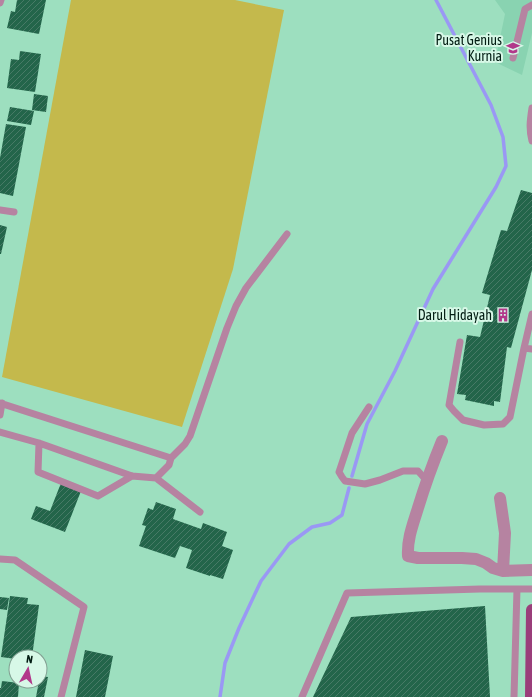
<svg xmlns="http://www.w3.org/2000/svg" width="532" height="697" font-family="'Asap Condensed',sans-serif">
  <defs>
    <pattern id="building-hatch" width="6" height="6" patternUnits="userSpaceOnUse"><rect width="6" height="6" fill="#23654a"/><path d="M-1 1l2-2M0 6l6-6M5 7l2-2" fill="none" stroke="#477a66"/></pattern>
  </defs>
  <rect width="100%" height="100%" fill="#9ddfbf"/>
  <!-- built -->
  <path fill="#89d3b1" d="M495,0H532V33L522,75L495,62L505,14Z"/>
  <!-- pitch -->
  <path fill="#c4b94c" d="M71,0H235L284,10L233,269L182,427L2,377Z"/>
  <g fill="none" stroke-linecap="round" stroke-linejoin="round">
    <!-- stream -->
    <path stroke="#9a98f4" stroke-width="3.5" d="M352,476L367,424L395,371L433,289L496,187L506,166L503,137L491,105L436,0
      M220,697L225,663L239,628L261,581L289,544L312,527L330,523L342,515L349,488"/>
  </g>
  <!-- building -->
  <path fill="url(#building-hatch)" d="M17,0H46L39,34L7,28L11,11L15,12Z
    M20,51L41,54L35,92L7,88L11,59L19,60Z
    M34,94L48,96L46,112L32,110Z
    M10,107L34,111L31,125L7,121Z
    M6,124L26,127L13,196L0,193V158Z
    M521,190L532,193V270L511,348L507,347L500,402L494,401V406L465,400L466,395L457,394L467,335L480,337L490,295L482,293L501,230L507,231Z
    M0,225L7,227L1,254H0Z
    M61,483L81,491L65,532L31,519L36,506L50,511Z
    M156,502L176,509L173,519L201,529L203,523L227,532L222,546L233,550L223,579L210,575V576L186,568L192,550L180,546L175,558L139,546L146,526L142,525L148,508L153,510Z
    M10,596L28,598L27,604L39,605L32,657H16V659L1,657Z
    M0,597L9,598L7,610L0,609Z
    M485,606L490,697H313L351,617Z
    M85,650L113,656L105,697H76Z
    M40,676L48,677L44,697H36L39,681H40Z
    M2,681L19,683L18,697H0V688H1Z"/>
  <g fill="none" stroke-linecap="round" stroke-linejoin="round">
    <!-- lane -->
    <path stroke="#b683a1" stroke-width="7" d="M0,3L1,0
      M513,58L525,9L532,5
      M532,108C530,121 529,129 532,141
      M0,210L14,212
      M460,342L449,405L454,411L463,420L484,425L503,424L510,417L524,348L532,314
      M524,348L532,349
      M0,403L171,458
      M369,407L352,433L339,472L342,477L345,481L365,484L380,480L403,471H418L427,481
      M0,415L2,403
      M0,432L39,443L132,476L156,478L200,512
      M39,443L38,472L98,496L132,476
      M156,478L169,465L171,458L185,444L190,436L227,328L236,306L246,288L287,234
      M0,559L15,560L84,607L61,697
      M302,697L347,593L480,589H532
      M514,697L517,589"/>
    <!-- street -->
    <path stroke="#b683a1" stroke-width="12" d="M442,441C433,463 425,485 418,508C413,524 407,539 408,556L418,558H462L476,559L486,563L493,568L503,571L532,570
      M500,498L505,533L503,571"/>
    <!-- primary -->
    <path stroke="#9a3e7a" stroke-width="12" d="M531,697L532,610"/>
  </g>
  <!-- icons -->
  <defs>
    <g id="school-bare" transform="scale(1.08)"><path d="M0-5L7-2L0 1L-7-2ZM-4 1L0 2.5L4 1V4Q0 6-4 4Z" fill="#b2388a" stroke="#d7f8e7" stroke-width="2.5" paint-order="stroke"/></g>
    <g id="building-bare" transform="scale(1.08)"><path d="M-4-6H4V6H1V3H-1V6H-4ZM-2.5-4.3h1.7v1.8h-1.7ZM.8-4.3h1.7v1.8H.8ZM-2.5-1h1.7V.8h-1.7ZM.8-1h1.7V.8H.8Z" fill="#b2388a" stroke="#d7f8e7" stroke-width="2.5" paint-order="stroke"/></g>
  </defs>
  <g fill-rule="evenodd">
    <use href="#school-bare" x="513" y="48"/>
    <use href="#building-bare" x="503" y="315"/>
  </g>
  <g text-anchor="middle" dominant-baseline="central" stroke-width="4" stroke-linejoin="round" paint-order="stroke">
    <!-- poi labels -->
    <g font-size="14" fill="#031d13" stroke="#d7f8e7" text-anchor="end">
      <text x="502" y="40">Pusat Genius<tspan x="502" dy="16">Kurnia</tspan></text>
      <text x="492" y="315">Darul Hidayah</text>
    </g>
  </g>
  <!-- north arrow -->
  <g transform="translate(28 669) rotate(9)"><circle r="19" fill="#d7f8e7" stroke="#82a092"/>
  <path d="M0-3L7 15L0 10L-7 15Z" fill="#b2388a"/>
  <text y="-6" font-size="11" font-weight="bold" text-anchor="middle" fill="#031d13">N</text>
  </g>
</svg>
